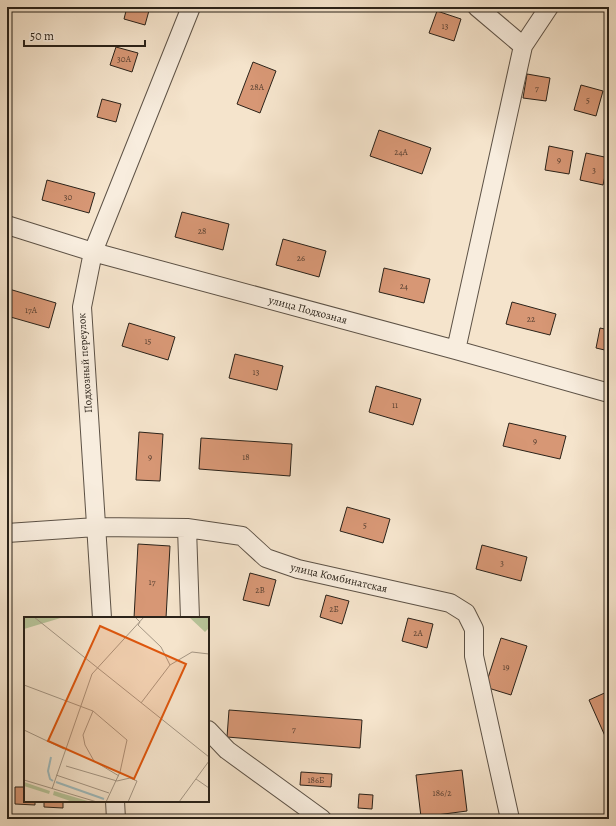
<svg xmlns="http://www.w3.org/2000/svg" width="616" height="826" font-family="Alegreya,serif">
  <rect width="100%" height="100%" fill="#f5e4cc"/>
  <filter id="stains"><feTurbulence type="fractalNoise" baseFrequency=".005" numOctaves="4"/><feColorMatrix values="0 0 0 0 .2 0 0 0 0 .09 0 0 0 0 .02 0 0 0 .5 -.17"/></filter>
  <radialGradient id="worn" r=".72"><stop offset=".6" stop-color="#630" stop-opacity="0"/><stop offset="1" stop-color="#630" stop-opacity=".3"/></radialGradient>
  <!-- building -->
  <path fill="#d79775" stroke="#2a2219" d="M127,7H150L145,25L124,19Z
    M437,11L461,19L454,41L429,33Z
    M116,47L138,53L132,72L110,65Z
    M253,62L276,71L260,113L237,104Z
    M527,74L550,78L546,101L523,98Z
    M581,85L603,91L596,116L574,110Z
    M102,99L121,104L116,122L97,117Z
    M379,130L431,148L422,174L370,156Z
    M549,146L573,151L569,174L545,170Z
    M586,153L609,158L603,185L580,180Z
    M47,180L95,193L89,213L42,200Z
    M182,212L229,224L223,250L175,237Z
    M283,239L326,251L319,277L276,265Z
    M384,268L430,279L424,303L379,292Z
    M9,289L56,303L49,328L7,316V296Z
    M512,302L556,314L550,335L506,324Z
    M129,323L175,337L168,360L122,346Z
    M600,328L609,330V351L596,348Z
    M235,354L283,366L277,390L229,378Z
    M376,386L421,399L413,425L369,412Z
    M509,423L566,436L560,459L503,446Z
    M139,432L163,434L160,481L136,480Z
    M201,438L292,444L290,476L199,469Z
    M347,507L390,519L383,543L340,531Z
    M138,544L170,546L166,618H134Z
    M482,545L527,557L521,581L476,569Z
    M250,573L276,580L269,606L243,600Z
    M326,595L349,601L342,624L320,617Z
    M408,618L433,624L427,648L402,641Z
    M501,638L527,646L511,695L485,687Z
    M609,691V745L589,700Z
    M229,710L362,720L360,748L227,737Z
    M462,770L467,811L421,817L416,775Z
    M301,772L332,774L331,787L300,785Z
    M15,787H25V801H35V805L15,804Z
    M7,788H11V805H7Z
    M359,794L373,795L372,809L358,808Z
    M44,801H63V808L44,807Z"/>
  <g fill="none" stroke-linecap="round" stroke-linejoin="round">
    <!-- minor casing -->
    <g stroke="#5d5246" stroke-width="20">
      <path id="minor" d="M477,7L523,46
        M7,225L93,252L456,350L609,393
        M456,350L523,46L549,7
        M187,528L190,618
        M7,533L96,527L187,528L242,536L266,558L298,569L450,603L466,613L474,629V656L510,819
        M102,618L82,307L93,252L191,7
        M208,730L227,750L322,819
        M115,801L116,819"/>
    </g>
    <!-- minor -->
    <use href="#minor" stroke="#f8edde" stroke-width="18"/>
  </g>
  <g text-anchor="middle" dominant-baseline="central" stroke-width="3" stroke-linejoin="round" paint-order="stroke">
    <!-- number labels -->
    <g font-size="9" fill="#553f30">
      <text x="445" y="26">13</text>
      <text x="124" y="59">30А</text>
      <text x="257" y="87">28А</text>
      <text x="537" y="88">7</text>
      <text x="588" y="100">5</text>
      <text x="401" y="152">24А</text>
      <text x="559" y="160">9</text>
      <text x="594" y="170">3</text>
      <text x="68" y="197">30</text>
      <text x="202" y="231">28</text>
      <text x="301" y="258">26</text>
      <text x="404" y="286">24</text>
      <text x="31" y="310">17А</text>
      <text x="531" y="319">22</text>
      <text x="148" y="341">15</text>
      <text x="256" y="372">13</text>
      <text x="395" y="405">11</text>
      <text x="535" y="441">9</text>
      <text x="150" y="457">9</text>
      <text x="246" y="457">18</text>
      <text x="365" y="525">5</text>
      <text x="502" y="563">3</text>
      <text x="152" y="582">17</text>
      <text x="260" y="590">2В</text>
      <text x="334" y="609">2Б</text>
      <text x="418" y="633">2А</text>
      <text x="506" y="667">19</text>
      <text x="294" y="729">7</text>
      <text x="316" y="780">186Б</text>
      <text x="442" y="793">186/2</text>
    </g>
    <!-- street labels -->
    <g font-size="11" fill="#2a2219" stroke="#f8edde">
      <text transform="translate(308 310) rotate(15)">улица Подхозная</text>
      <text transform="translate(85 363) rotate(-94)">Подхозный переулок</text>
      <text transform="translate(339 578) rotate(13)">улица Комбинатская</text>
    </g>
  </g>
  <!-- overview -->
  <g transform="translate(24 617)">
    <rect width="185" height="185" fill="#f5e4cc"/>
    <path d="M0,0H40L0,12ZM165,0H185V11L181,15ZM0,165L26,174L25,177L0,169ZM30,174L67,185H49L29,178Z" fill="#b8c59a"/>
    <path fill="none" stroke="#9fbcbf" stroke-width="2" d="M27,140L24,154L26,162L29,164M32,165L80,182"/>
    <path fill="none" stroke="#a49684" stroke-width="1" d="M10,0L185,140M111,0L116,5L114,8L137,30L146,48M0,68L69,94L103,123L96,155L82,185M117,86L146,48L168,35L185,37M69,94L59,118L61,128L70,144L95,159M0,113L40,132M42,149L93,164L106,161L113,164L104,185M32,158L85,176M172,162L185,171M0,163L73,185M28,172L68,57L120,0M155,185L185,144"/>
    <path fill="#de560d" fill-opacity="0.15" stroke="#de560d" stroke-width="2" d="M76,9L162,47L110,162L24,124Z"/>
    <rect width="185" height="185" fill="none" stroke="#2a2219" stroke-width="2"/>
  </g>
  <!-- margin -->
  <rect width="616" height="826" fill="none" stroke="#f5e4cc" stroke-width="24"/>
  <rect x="8" y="8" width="600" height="810" fill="none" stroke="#2a2219" stroke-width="2"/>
  <rect x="12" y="12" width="592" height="802" fill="none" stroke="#2a2219"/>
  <!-- scale -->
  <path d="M24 40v6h121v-6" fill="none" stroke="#2a2219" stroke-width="2"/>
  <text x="30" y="40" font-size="12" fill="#2a2219" stroke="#f8edde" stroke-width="3" paint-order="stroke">50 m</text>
  <rect width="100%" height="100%" filter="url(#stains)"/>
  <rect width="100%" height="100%" fill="url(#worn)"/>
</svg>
